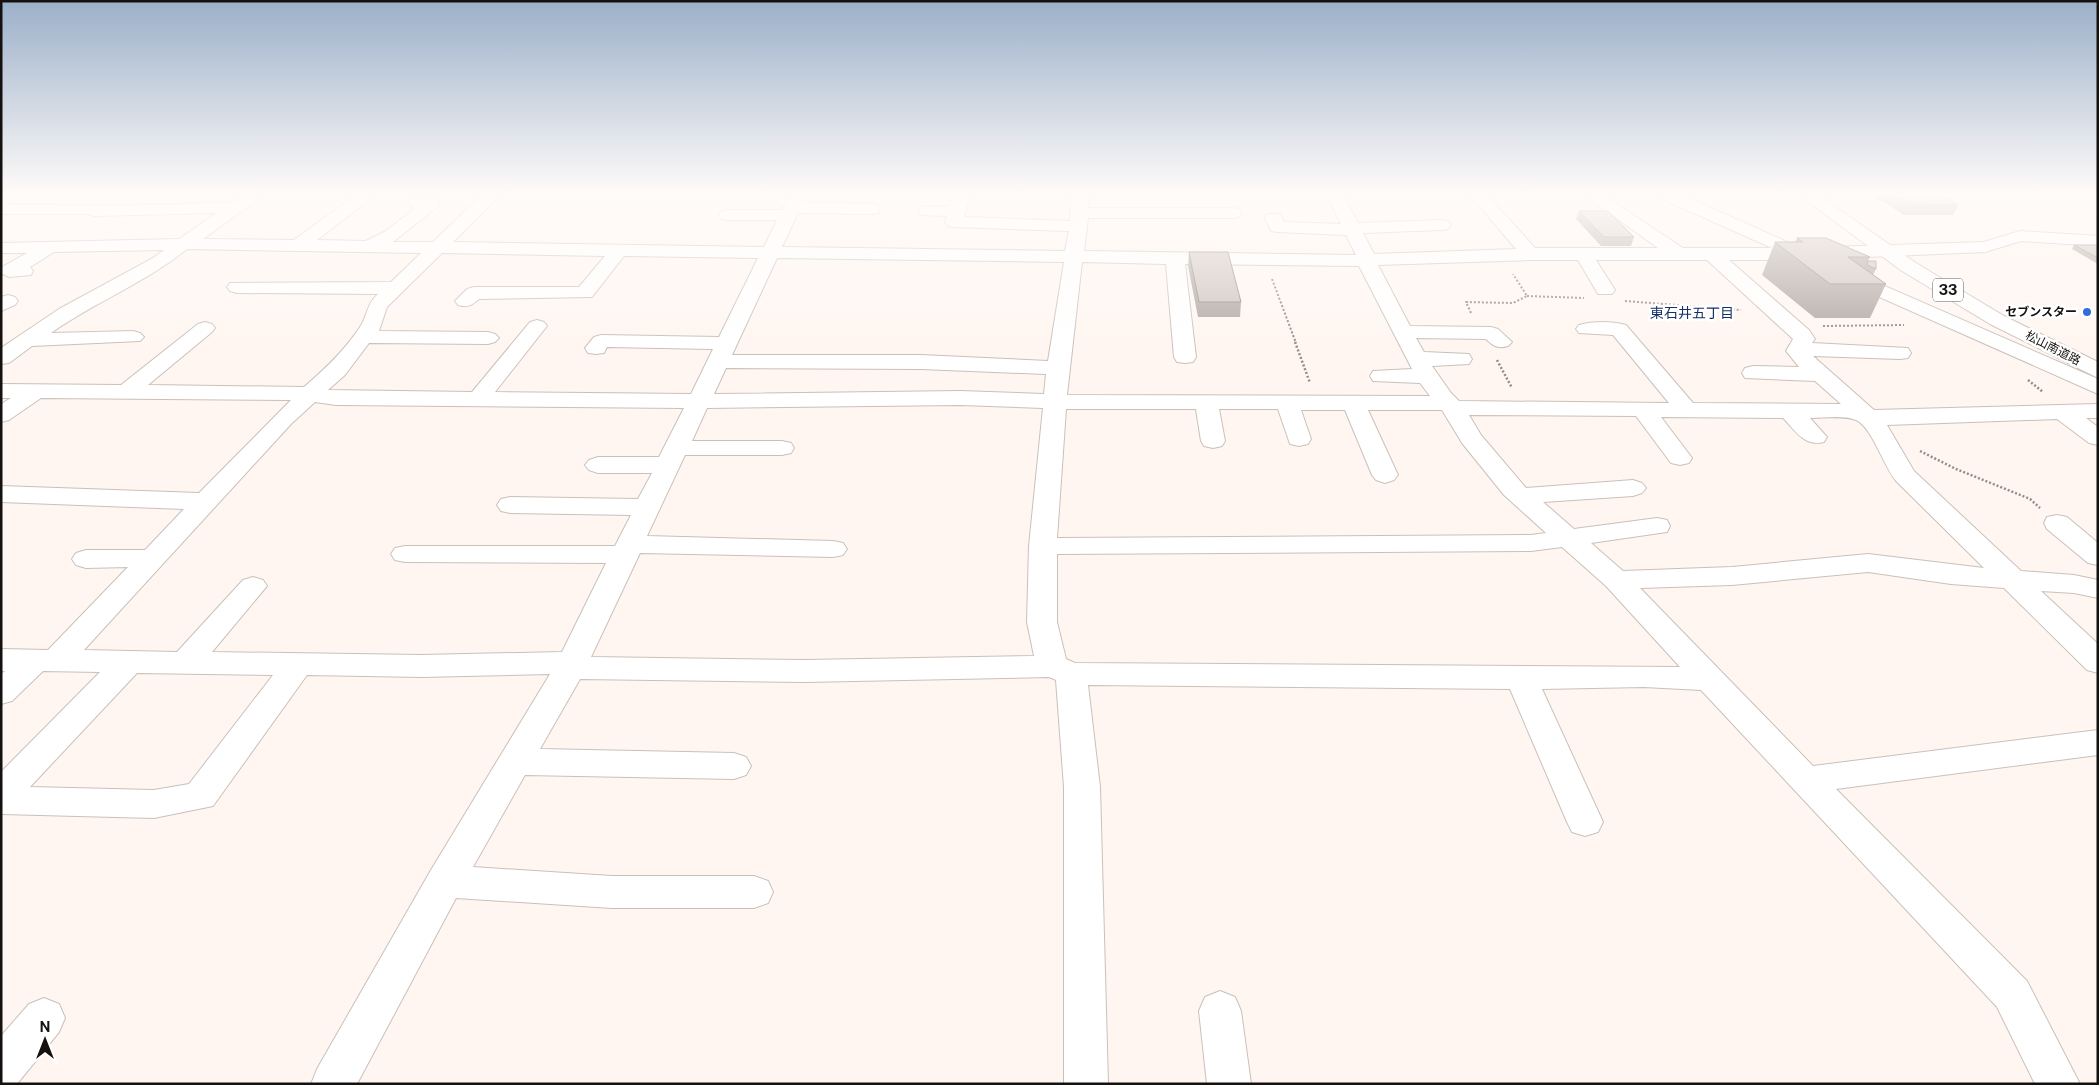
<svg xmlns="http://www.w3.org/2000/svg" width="2099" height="1085" font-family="'Public Sans','Noto Sans JP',sans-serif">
  <rect width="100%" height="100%" fill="#fff6f1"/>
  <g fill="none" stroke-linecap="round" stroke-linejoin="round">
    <!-- minor casing -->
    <g stroke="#cac0ba" stroke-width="2">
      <path id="minor" d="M244,195H264L203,239L294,240L356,195H375L317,240L366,241L386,231L415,208L408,203L410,199H437L439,203L437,207L393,242H433L482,195H500L453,242L764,247L777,220H728L722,219L719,215L722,211L728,210H782L790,195H806L803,203L872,204L878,205L880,209L878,213L872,214L798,213L782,247L1065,251L1069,231L954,227L948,226L945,222L947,216L921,215L918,211L921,207L950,206L954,195H970L964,217L1070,221L1071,195H1087L1088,208H1233L1239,209L1242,213L1239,217L1233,218H1088L1084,251L1356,255L1346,235L1277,232L1271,231L1265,218L1268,214H1280L1284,222L1341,224L1327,195H1343L1358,223L1442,220L1448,221L1451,225L1448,229L1442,230L1363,233L1374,254L1516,249L1470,195H1487L1535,248H1658L1584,195H1603L1683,248H1772L1662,199L1660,195H1682L1794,245L1797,248L1984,242L2020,231L2098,236V246L2021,241L1985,252L1798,260H1729L1809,330L1815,339L1812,343L1908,348L1911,353L1908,358L1900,359L1813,356L1874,410L2098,404V418H2086L2098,427V445L2089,443L2057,419L1887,425L1914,471L2021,571L2074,575L2098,580V598L2074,593L2041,591L2098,644V673L2087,670L2004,588L1951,584L1868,572L1732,585L1640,588L1813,766L2098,730V755L1836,789L2027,981L2080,1084H2035L1997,1007L1701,690L1644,687L1542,689L1603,822L1598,832L1585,836L1572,832L1567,822L1510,689L1088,685L1100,787L1108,1084H1064V787L1056,680L1049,677L805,682L580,679L540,749L734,753L746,757L751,766L746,775L734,779L525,775L473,867L612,876H754L768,881L773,892L768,903L754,908H612L456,898L357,1084H311L317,1069L431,870L550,674L422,677L307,675L213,806L154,818L1,814V772L100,672L43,671L12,701L1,704V674L5,671H1V649L48,650L128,567L86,568L76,565L72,559L76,553L86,550H145L184,509L1,502V486L199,493L291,400L41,398L9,420L1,422V404L11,398H1V384L121,385L198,324L205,322L212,324L215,328L212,332L148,385L304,387C325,369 345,350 360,327C368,315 366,305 378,294L237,293L230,291L227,287L230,283L391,282L421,253L187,249C145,283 95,302 51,333L133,331L140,333L144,337L140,341L32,346L9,363L1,364V348L59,309L153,258L164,250L54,252L30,267L33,271L31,275L9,277L1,273L2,267L27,253H1V243L179,239L217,213L94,216L88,214H1V204L100,206L233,203ZM442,253L605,256L579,287H474L467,289L455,301L458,305C468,308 472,305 479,299L592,297L624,256L758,258L719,337L601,335L594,337L585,348L588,353L596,354L604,353L607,347L713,349L691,394L495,392L547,326L544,322L537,320L530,322L472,392L328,390L345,375L369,343L488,344L495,342L499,338L495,334L488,332L379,331L387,307ZM777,258L1064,262L1048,361L921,355H732ZM1530,260H1578L1598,294H1612L1615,290L1596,260H1707L1793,339L1786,351L1799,367L1753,366L1745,368L1742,373L1745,378L1815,381L1841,404L1693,403L1626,325C1612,321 1593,321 1579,325L1576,329L1579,333L1613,335L1669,403L1459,401L1451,393L1432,366L1469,364L1472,359L1469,354L1424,352L1416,338L1486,339C1493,346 1498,349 1508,346L1512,342L1498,329L1491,327L1410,326L1378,265ZM1082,262L1166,264L1174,357L1177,362L1185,363L1193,362L1196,357L1185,264L1359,266L1412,369L1373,371L1370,376L1373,381L1420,383L1430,396L1067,395ZM726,368L921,369L1046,374L1044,394L960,391L714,394ZM315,402L336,405L684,408L659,457H598L589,460L585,465L589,470L598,473H652L638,499L510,497L501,499L497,505L501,511L510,513L631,515L615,546H405L395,548L391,554L395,560L405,562L606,563L562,652L422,655L212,652L267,586L263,580L253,577L243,580L177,652L84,650L291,424ZM960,405L1043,408L1029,546L1027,622L1034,656L805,660L591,657L640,553L833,557L843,555L847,549L843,543L833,541L647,536L685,455H782L791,453L794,448L791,443L782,441H692L707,408ZM1066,409H1196L1201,441L1204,446L1213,448L1222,446L1225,441L1219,409H1278L1290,444L1299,446L1308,444L1311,439L1301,410H1345L1372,475L1376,480L1385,483L1394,480L1398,475L1368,410H1442L1462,443L1504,495L1546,533L1531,535L1057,538ZM1469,415L1636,416L1671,463L1680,465L1689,463L1692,458L1661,417L1783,418C1795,430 1804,447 1824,442L1827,437L1810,418C1824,418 1843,415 1856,420C1872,427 1884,467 1896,481L1984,568L1868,554L1732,567L1623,571L1591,543L1667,532L1670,526L1667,520L1657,518L1574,529L1543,502L1633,496L1642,493L1646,488L1642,483L1633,480L1526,488L1481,435ZM1562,547L1606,586L1680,667L1075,663L1066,659L1057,622V554L1531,551ZM137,673L273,675L189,784L154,790L30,787Z
        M1848,270L2098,379V394L1841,280L1838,276L1841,272Z
        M8,295L15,297L18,301L15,305L1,311V297Z
        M2057,515L2067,517L2098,543V565L2088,563L2047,529L2044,523L2047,517Z
        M1220,991L1235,997L1241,1011L1251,1084H1207L1199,1011L1205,997Z
        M44,998L59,1004L65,1018L59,1032L17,1084H1V1036L29,1004Z"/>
    </g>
    <!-- trunk casing -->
    <g stroke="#cac0ba" stroke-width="2">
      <path id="trunk" d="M1799,195H1818L1916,263L2004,316L2098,362V378L1990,324L1902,271Z"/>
    </g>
    <!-- path-far1 -->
    <path stroke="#938c89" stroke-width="2" stroke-dasharray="2 2" stroke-linecap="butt" d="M1272,279L1296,343
      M1527,296L1584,298
      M1625,301L1741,310
      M1471,313L1466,302L1513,303L1527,296L1513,274
      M1823,326L1904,325"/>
    <!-- path -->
    <path stroke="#938c89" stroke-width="2.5" stroke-dasharray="2 2" stroke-linecap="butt" d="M1295,342L1310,383
      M1497,360L1512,388
      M2028,380L2043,392
      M1920,451L1956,469L2030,499L2040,508"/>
    <!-- minor -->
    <use href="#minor" fill="#fff" fill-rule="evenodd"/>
    <!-- trunk -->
    <use href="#trunk" fill="#fff" fill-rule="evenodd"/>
  </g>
  <!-- wall -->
  <path fill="#b2a9a4" d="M1873,195H1942L1958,205L1953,215H1904L1884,202L1878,201Z
    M2094,195H2098V200Z
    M1579,211L1634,237L1631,246H1601L1576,219Z
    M1797,238L1870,257L1868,261L1876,269L1873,275L1886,284L1870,318H1815L1762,275L1775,242H1795Z
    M2074,245H2098V264L2072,249Z
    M1189,252L1241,302L1240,317H1198L1188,266Z"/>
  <!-- building -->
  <path fill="#cfc5bf" stroke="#918a86" d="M1895,195H1942L1958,205L1909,204Z
    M1579,211H1608L1634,237H1604Z
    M1797,238H1826L1870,257H1848L1886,284H1830L1775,242H1803Z
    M2074,245H2098V258Z
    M1189,252H1228L1241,302H1199Z
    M1868,261H1876V269L1867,265Z"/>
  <!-- sky -->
  <linearGradient id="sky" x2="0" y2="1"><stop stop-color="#9bb0c9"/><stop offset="0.56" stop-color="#fffbf9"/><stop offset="1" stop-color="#fffbf9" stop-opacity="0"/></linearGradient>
  <rect width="2099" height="347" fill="url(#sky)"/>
  <!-- markers -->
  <circle fill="#316ddb" stroke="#fff" stroke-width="2" cx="2087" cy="312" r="5"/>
  <g text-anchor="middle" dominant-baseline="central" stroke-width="5" stroke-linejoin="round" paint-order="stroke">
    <!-- far-poi labels -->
    <g font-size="12" font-weight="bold" fill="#14110f" stroke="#fff" text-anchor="end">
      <text x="2077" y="312">セブンスター</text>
    </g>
    <!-- far-street labels -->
    <g font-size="12" fill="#14110f" stroke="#fff">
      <text transform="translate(2053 348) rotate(27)">松山南道路</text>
    </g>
    <!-- shield labels -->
    <rect fill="#fff" stroke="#5a5857" stroke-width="1" x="1933" y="278.5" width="30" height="23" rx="4"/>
    <g font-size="14" font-weight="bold" fill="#14110f">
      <text x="1948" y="290">33</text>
    </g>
    <!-- far-neighbourhood labels -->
    <g font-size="14" fill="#143066" stroke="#fff">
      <text x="1692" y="313">東石井五丁目</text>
    </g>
  </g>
  <!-- border -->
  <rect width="2099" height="1085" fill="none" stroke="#14110f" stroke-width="5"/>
  <!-- north arrow -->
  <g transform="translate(45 1040)" stroke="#ffffff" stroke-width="4" paint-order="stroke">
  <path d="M0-4L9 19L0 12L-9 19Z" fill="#14110f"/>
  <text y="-8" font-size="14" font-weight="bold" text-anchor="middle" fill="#14110f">N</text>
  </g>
</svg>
